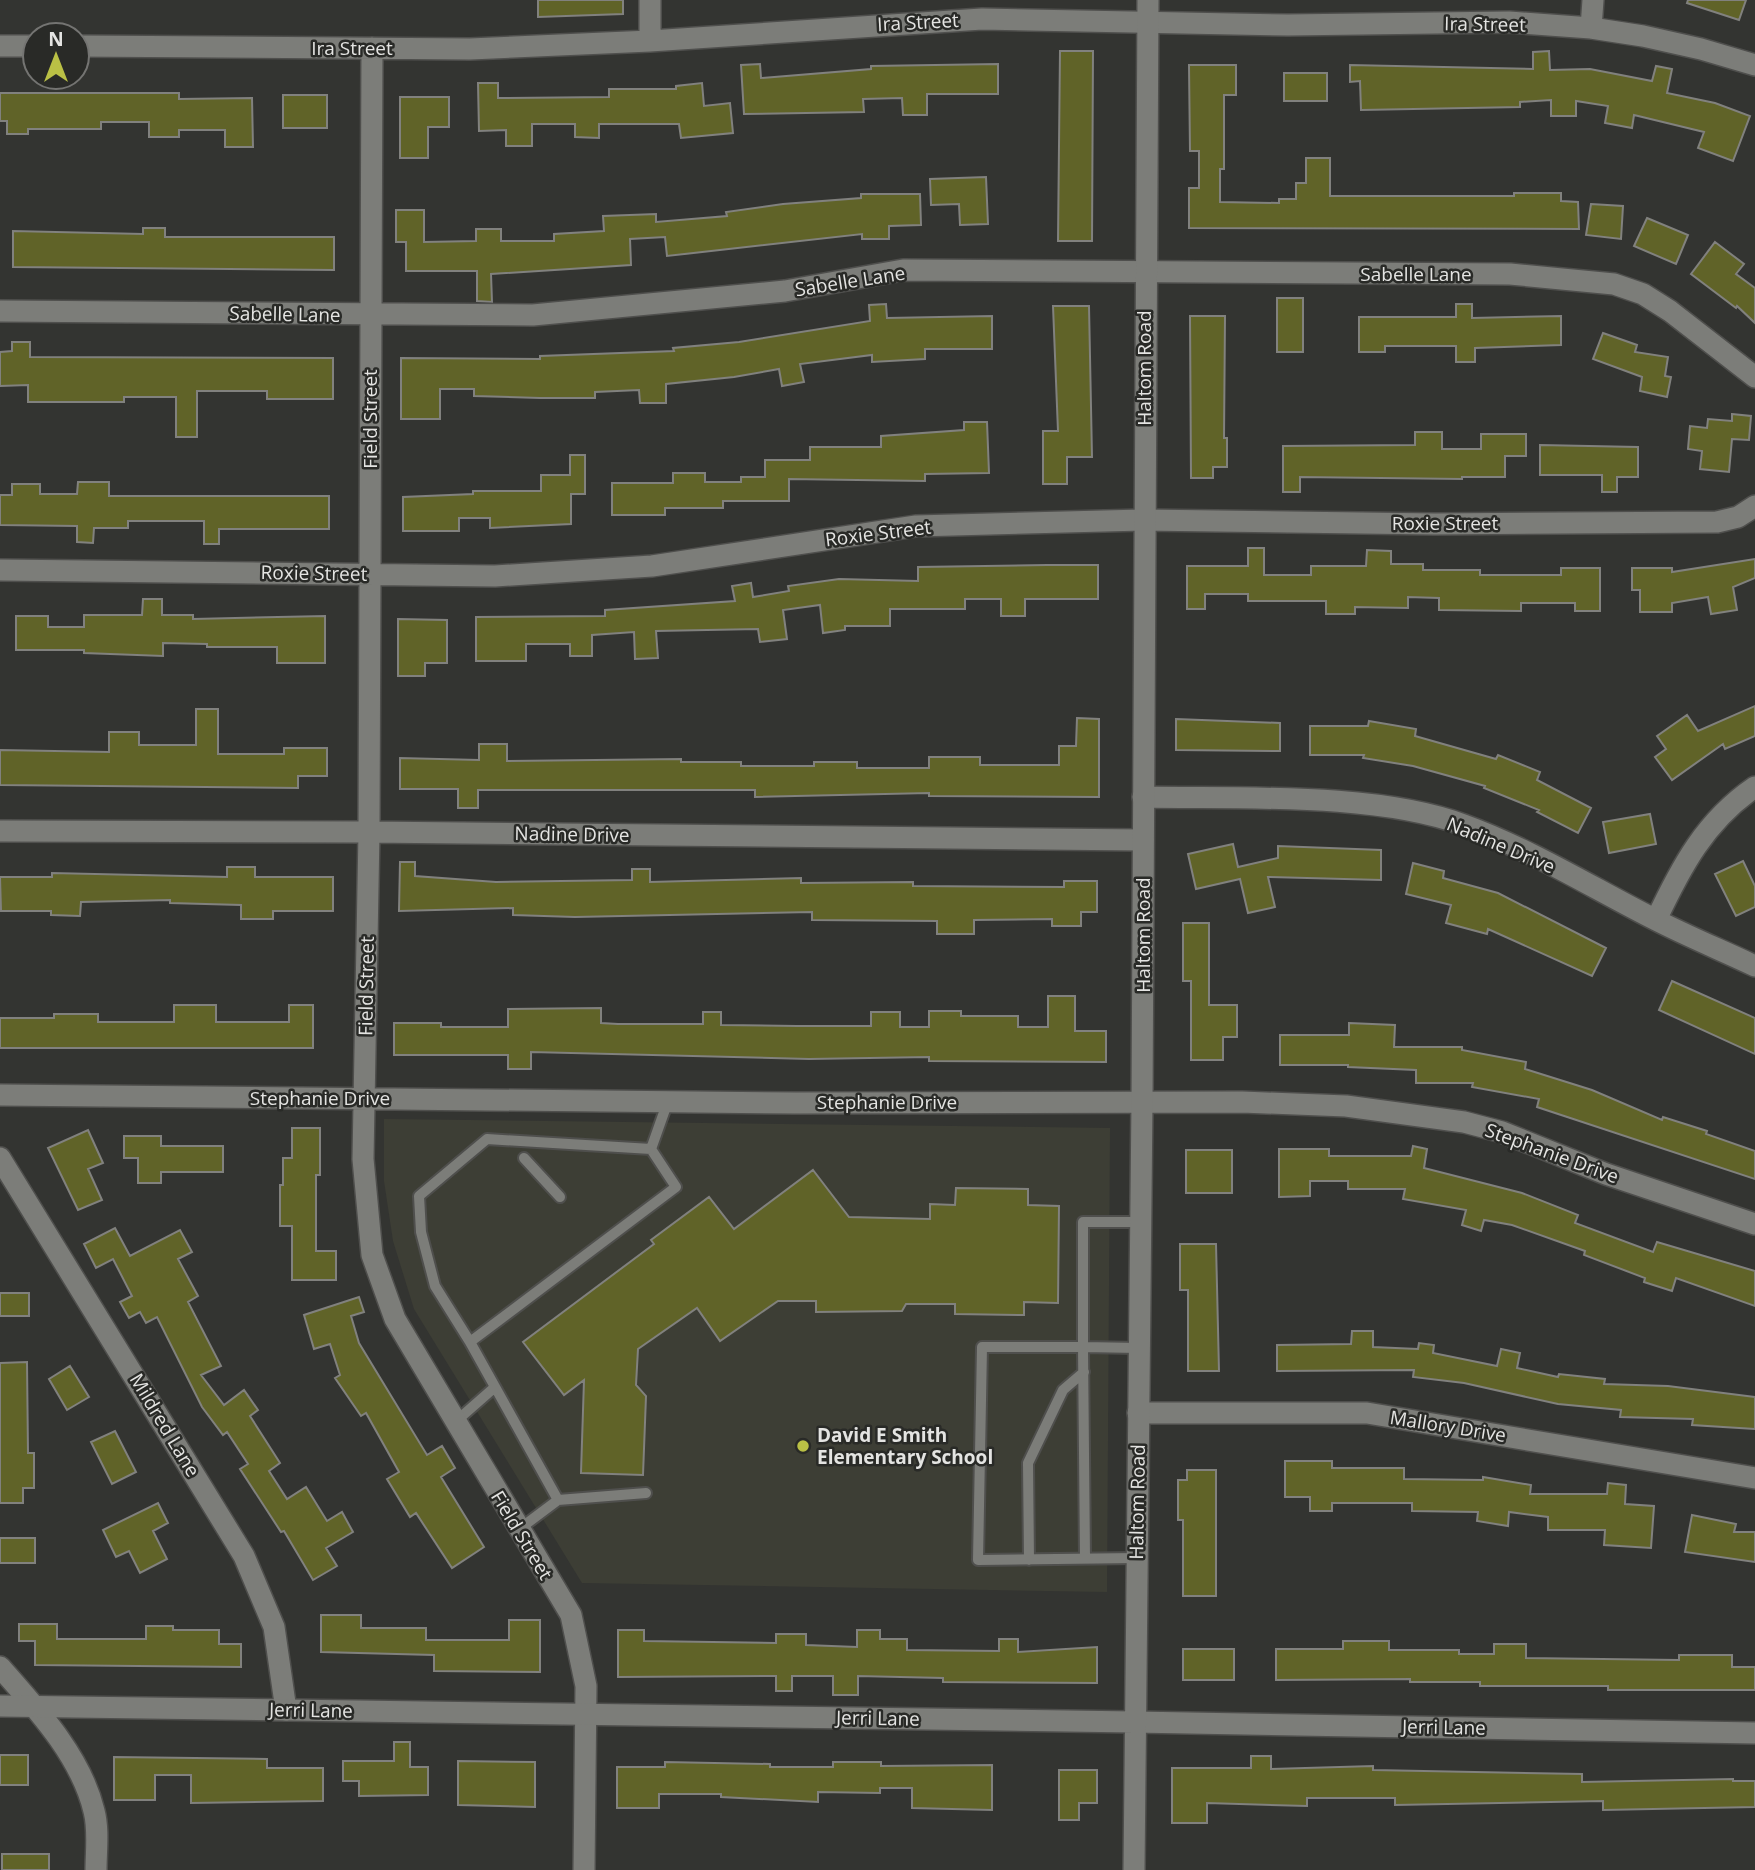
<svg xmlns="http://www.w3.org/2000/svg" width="1755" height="1870" font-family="'Open Sans',sans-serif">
  <rect width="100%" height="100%" fill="#333431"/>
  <!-- built -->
  <path fill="#3d3e35" d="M384,1119L1110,1128L1107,1592L582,1583L414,1309L393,1241L384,1181Z"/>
  <!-- building -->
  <path fill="#606328" stroke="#81817e" stroke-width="2" d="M538,0H623V14L538,17Z
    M1688,0H1746L1739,20L1687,3Z
    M1060,51H1093L1092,241H1058Z
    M1549,51L1550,70L1590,69L1652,81L1656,66L1672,69L1667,93L1715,103L1750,116L1733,161L1698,148L1704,132L1634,115L1632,128L1605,123L1608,106L1576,101V116H1551V100L1520,102V107L1361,110L1360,81L1350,82V65L1533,69V52Z
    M760,64L761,78L871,69V66L998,64V94H927V115H903L902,98L863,99L864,112L744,114L741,65Z
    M1189,65H1236V95H1224V169H1220V202L1279,203V199H1296V183H1306V158H1330V196H1514V193H1561V201L1578,202L1579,229L1189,228V188H1199V151H1190Z
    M1284,73H1327V101H1284Z
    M478,83H498V98L609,97V89H676V86L702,83L704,106L730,103L733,133L681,138L679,124H599V138L575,137V124H532V146H506V130L479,131Z
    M0,93H179V99L252,98L253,147H225V130H179V137H149V122H101V129H28V134H7V121H0Z
    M283,95H327V128H283Z
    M400,97H449V127H428V158H400Z
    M986,177L988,224L960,225L959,204L931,205L930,179Z
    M861,194H920L921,225L889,226V239H862V234L667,256L665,237L630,239L631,265L491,274L492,302L477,301V271H406V242H396V210H424V242L476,241V229H501V241H554V234L604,231L603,216L656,214V222L727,216L726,212L783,204L861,198Z
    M1591,204L1623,206L1621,239L1586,235Z
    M1647,218L1688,235L1676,264L1634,246Z
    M143,228H165V237H334V270L13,267V231L143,234Z
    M1715,242L1744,264L1736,274L1755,288V323L1737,306L1736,308L1691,274Z
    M1277,298H1303V352H1277Z
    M886,304L887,318L992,316V349H925V359L872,362V355L800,364L804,382L782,386L779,369L734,377L666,384V403H640L639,390L595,392V398H540L474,396V389H440V419H401V358L540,359V356L674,351L673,348L739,342L870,321L869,305Z
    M1456,304H1472V318L1561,316V345L1475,348V362H1456V346H1385V352H1359V317H1456Z
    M1053,306H1089L1092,457H1067V484H1043V431H1058Z
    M1190,316H1225L1224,438H1227V467H1213V478H1191Z
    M1603,333L1637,345L1635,352L1668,357L1665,376L1671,377L1667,397L1640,391L1642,377L1593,359Z
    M12,342H30V357L333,358V399H267V391H197V437H176V397H124V402H28V385L0,386V352L12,351Z
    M1732,414L1751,416L1749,440L1732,439L1729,472L1700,469L1702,451L1688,449L1690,426L1707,428L1708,419L1732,421Z
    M964,422H987L989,473L925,474V481L789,479V501H723V508H665V515H612V483H673V473H705V482H741V477H765V460H810V447H881V436L964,430Z
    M1415,432H1442V449H1481V434H1526V456H1505V477H1462V479L1300,477V492H1283V446L1415,445Z
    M1540,445L1638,447V477H1617V492H1602V475H1540Z
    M570,455H585V494H571V524L490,528V518H459V531H403V497L473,494V491H541V475H570Z
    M78,482H109V496H329V529H219V544H204V521H128V528H94L93,543L77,542V526L0,525V495H12V484H40V494H77Z
    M1248,548H1264V575H1311V566H1366L1367,550L1391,551V564H1423V570H1480V575H1561V568H1600V611H1575V603H1521V611L1439,610V598L1408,597V608L1355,607V614H1326V601H1248V594H1205V609H1187V566H1248Z
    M1755,559V578L1733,587L1737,610L1711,614L1708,597L1672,603V612H1640V590H1632V568H1672V572Z
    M1047,565H1098V599H1025V616H1001V599H965V609H890V626H845V630L823,633L820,605L783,610L787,639L760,642L758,629L656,631L658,658L635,659L634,632L592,635V656H570V644H526V661H476V617L605,616V610L735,601L732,586L751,583L753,597L789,591L788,586L839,579L918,581V567Z
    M143,599H162V615H193V619L325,616V663H277V647H207V644L163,643V656L84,653V650H16V616H48V627H84V615H142Z
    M398,619L447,620V663H425V676H398Z
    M1755,706V736L1725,749L1723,744L1672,780L1655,757L1666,749L1657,736L1687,715L1698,731Z
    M196,709H218V754H284V748H327V776H298V788L0,785V750L109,752V732H139V745H196Z
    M1077,718L1099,719V797L929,796V793L755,797V790H478V808H458V789H400V758L479,760V744H507V761L681,759V762H741V766H814V762H857V768H929V757H980V765H1059V746H1076Z
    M1176,719L1280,723V751L1176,750Z
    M1369,721L1416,729L1415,736L1496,759L1498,755L1540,772L1537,780L1591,808L1578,833L1537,812L1539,810L1484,788L1485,786L1413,766L1363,758L1364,755H1310V726H1368Z
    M1650,814L1656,844L1609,853L1603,822Z
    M1233,844L1238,867L1278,858V846L1381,850V880L1268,877L1275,907L1248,913L1240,879L1196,889L1188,854Z
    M1743,861L1755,886V907L1736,916L1715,874Z
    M400,862H415V876L496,882L632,880V869H650V882L801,878V883L913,882V886L1064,887V881H1097V912H1081V926H1052V919L974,920V934H937V921L812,920V912L575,917L513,915V908L399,911Z
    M1413,863L1444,871L1443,878L1498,893L1606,948L1592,976L1488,929L1487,934L1446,923L1451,905L1406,894Z
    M227,867H255V877H333V911H273V919H241V905L170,903V900L81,902L80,916L51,915V911H1L0,877H52V873L227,877Z
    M1183,923H1209V1005H1237V1037H1223V1060H1191V981H1183Z
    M1672,981L1755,1018V1054L1659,1010Z
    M1048,996H1075V1031H1106V1062L929,1061V1057L809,1059L531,1052V1069H508V1055H394V1023H441V1027H508V1009L601,1008V1023L618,1024H703V1012H721V1025L797,1026H871V1012H900V1027H929V1011H961V1016H1018V1027H1048Z
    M174,1005H216V1022H289V1005H313V1048H0V1018H54V1014H98V1022H174Z
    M1349,1023L1395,1025L1394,1047H1462V1050L1526,1062L1525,1069L1592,1090L1662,1120L1663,1117L1707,1131L1706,1134L1755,1151V1179L1537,1107L1539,1099L1472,1087L1473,1083H1416V1070L1348,1067V1065H1280V1035H1349Z
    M292,1128H320V1175H316V1251H336V1280H292V1226H280V1185H283V1158H292Z
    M88,1130L103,1163L88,1169L102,1200L78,1210L48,1148Z
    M124,1136H161V1146H223V1172H161V1183H138V1158H124Z
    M1413,1146L1427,1149L1424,1168L1522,1193L1578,1215L1575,1223L1653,1252L1657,1242L1755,1271V1306L1676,1278L1672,1291L1644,1282L1645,1278L1584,1255L1585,1251L1512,1225L1484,1220L1481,1231L1462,1225L1466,1210L1403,1199L1405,1189H1348V1181H1310V1196L1279,1197V1149H1329V1156H1411Z
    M1186,1150H1232V1193H1186Z
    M813,1170L849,1217L930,1219V1204L955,1205L956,1188L1028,1189V1205L1059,1206L1058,1303L1024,1302V1315L955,1314V1304H906L902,1311L816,1312V1301H778L720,1341L697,1308L638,1349L636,1385L646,1396L643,1475L581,1473L584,1380L564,1395L523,1342L654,1244L651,1240L709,1197L734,1229Z
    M115,1228L130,1256L180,1230L192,1252L178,1259L198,1296L188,1302L221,1366L201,1375L224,1405L244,1390L258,1410L250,1416L280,1463L269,1471L287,1499L306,1487L327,1521L342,1512L353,1532L326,1548L337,1566L313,1580L284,1531L281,1532L240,1469L248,1464L227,1432L223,1435L202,1407L157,1317L146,1323L140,1312L129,1318L120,1302L132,1296L113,1259L96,1268L84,1244Z
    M1180,1244H1216L1219,1371H1188V1290H1180Z
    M0,1293H29V1316H0Z
    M359,1297L364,1312L351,1316L359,1343L427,1455L442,1446L455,1468L441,1477L484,1547L452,1568L416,1513L410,1517L387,1479L399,1472L366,1413L361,1416L335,1378L340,1375L330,1344L314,1349L304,1315Z
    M1352,1331H1373V1347L1418,1349L1419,1343L1434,1345L1433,1353L1497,1366L1501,1349L1520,1353L1517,1368L1558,1377L1559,1374L1605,1379L1604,1384L1668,1386L1755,1397V1429L1692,1425L1693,1419L1620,1417L1621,1410L1558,1404L1464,1383L1413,1377L1414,1370L1277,1371V1345L1351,1344Z
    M27,1362L28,1453H34V1488H23V1503H0V1363Z
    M70,1366L89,1397L67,1410L49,1379Z
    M115,1431L136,1472L112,1484L91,1442Z
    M1285,1461H1332V1468H1404V1479L1483,1480V1477L1531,1485L1530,1494H1607L1608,1483L1626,1485L1625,1504L1654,1506L1651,1548L1604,1545L1605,1530H1548V1517L1509,1512L1508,1526L1477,1521L1478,1512L1412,1511V1503H1332V1511H1310V1497H1285Z
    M1187,1470H1216V1596H1183V1520H1178V1480H1187Z
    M158,1503L168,1523L153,1531L167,1559L140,1573L129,1551L116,1557L103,1530Z
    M1692,1515L1736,1524L1734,1532H1755V1562L1685,1552Z
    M0,1538H35V1563H0Z
    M321,1615H361V1628H426V1640H509V1620H540V1672L434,1671V1655L321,1652Z
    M19,1624H57V1639H146V1626H173V1630H219V1644H241V1667L35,1665V1641H19Z
    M618,1630H644V1641L776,1643V1634H806V1645L857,1647V1630H880V1639H907V1650L999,1651V1639H1018V1652L1097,1647V1683L943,1682V1678L858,1676V1695H833V1676H792V1691H776V1676L618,1677Z
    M1343,1641H1389V1650H1459V1654H1494V1644H1526V1658L1679,1660V1655H1732V1667H1755V1690H1608V1686H1480V1682H1410V1679L1276,1680V1649H1343Z
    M1183,1649H1234V1680H1183Z
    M394,1742H410V1767H428V1795L359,1796V1781H343V1761H394Z
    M0,1755H28V1785H0Z
    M1251,1756H1271V1769L1373,1766V1770L1582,1774V1782L1733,1779V1781H1755V1807L1603,1810V1801L1395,1805V1798H1307V1806L1207,1803V1823H1172V1768H1251Z
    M114,1757L267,1759V1768H323V1801L191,1803V1775H155V1800H114Z
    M458,1761L535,1762V1807L458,1805Z
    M665,1762L770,1764V1767H833V1762H881V1766L992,1765V1810L912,1808V1788H880V1793L818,1792V1802L721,1797V1794H659V1808H617V1767H665Z
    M1059,1770H1097V1803H1079V1820H1059Z
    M2,1854H49V1870H2Z"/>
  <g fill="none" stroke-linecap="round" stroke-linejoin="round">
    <!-- lane casing -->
    <g stroke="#4f4f4d" stroke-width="14">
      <path id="lane" d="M651,1149L676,1187L470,1342L435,1286L421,1232L419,1196L487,1139L651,1149L668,1101
        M524,1158L560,1197
        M470,1342L558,1500L646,1493
        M454,1423L495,1387
        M518,1530L558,1500
        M1137,1558L978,1560L982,1347H1083V1222H1141
        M1085,1559L1083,1347L1139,1348
        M1029,1560L1028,1463L1063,1390L1084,1372"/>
    </g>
    <!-- street casing -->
    <g stroke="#4f4f4d" stroke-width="24">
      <path id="street" d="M650,0V41
        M1591,28L1593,0
        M0,46H35
        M77,46L470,49L650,41L982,19L1288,25L1509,22L1591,28L1643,36L1701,49L1755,65
        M372,48L369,832L363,1159L372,1255L395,1319L571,1615L586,1686L584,1870
        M0,311L533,315L785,291L903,270L1510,274L1614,284L1643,294L1670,311L1755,377
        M0,570L495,576L652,566L916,526L1143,520L1435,524L1717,522L1738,517L1755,506
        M1143,797C1238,799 1376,792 1464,825C1530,849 1591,887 1654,919C1687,936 1721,950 1755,966
        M0,831L369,832L1143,840
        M1656,920C1681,867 1705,821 1755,787
        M0,1095L796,1103L1242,1102L1346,1106L1464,1122L1502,1132L1606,1174L1755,1224
        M0,1158L244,1556L274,1627L286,1710
        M1138,1413H1367L1755,1478
        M0,1667C36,1708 81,1756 94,1811C99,1830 96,1851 96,1870
        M1134,1722L1755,1733"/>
    </g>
    <!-- secondary casing -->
    <g stroke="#4f4f4d" stroke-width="24">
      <path id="secondary" d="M0,1706L1134,1722
        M1134,1870L1142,1102L1148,0"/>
    </g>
    <!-- lane -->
    <use href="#lane" stroke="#7c7d79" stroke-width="10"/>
    <!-- street -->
    <use href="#street" stroke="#7c7d79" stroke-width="21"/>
    <!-- secondary -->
    <use href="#secondary" stroke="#7c7d79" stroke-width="21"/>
  </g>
  <!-- markers -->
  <circle fill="#bac045" stroke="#292a27" stroke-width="2.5" cx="803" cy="1446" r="7"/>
  <g text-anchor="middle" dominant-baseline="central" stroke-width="5" stroke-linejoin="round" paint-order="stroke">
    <!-- street labels -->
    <g font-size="19" fill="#e4e4e2" stroke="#292a27">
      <text transform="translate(918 22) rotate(-3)">Ira Street</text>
      <text transform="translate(1485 24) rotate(1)">Ira Street</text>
      <text x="352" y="48">Ira Street</text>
      <text x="1416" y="274">Sabelle Lane</text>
      <text transform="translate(850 281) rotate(-9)">Sabelle Lane</text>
      <text transform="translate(285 314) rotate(1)">Sabelle Lane</text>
      <text transform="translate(1144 368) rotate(-90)">Haltom Road</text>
      <text transform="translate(370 419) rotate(-90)">Field Street</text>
      <text x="1445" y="523">Roxie Street</text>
      <text transform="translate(878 533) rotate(-7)">Roxie Street</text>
      <text transform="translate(314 573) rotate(1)">Roxie Street</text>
      <text transform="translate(572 834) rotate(1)">Nadine Drive</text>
      <text transform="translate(1501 845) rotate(23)">Nadine Drive</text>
      <text transform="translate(1143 935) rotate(-90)">Haltom Road</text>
      <text transform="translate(366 986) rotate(-89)">Field Street</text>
      <text x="320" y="1098">Stephanie Drive</text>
      <text x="887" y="1102">Stephanie Drive</text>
      <text transform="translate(1552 1153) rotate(20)">Stephanie Drive</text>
      <text transform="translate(165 1425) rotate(59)">Mildred Lane</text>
      <text transform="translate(1448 1426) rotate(9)">Mallory Drive</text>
      <text transform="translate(1137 1502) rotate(-89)">Haltom Road</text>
      <text transform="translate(522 1535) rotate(59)">Field Street</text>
      <text transform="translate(311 1710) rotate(1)">Jerri Lane</text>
      <text transform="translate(878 1718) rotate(1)">Jerri Lane</text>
      <text transform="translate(1444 1727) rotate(1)">Jerri Lane</text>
    </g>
    <!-- poi labels -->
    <g font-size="19" font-weight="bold" fill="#e4e4e2" stroke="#292a27" text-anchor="start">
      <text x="817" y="1435">David E Smith<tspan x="817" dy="22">Elementary School</tspan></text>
    </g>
  </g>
  <!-- north arrow -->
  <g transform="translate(56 56)"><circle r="33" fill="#292a27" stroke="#747472" stroke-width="2"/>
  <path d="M0-5L12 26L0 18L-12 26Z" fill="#bac045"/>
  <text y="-10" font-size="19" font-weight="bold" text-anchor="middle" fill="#e4e4e2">N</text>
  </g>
</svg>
